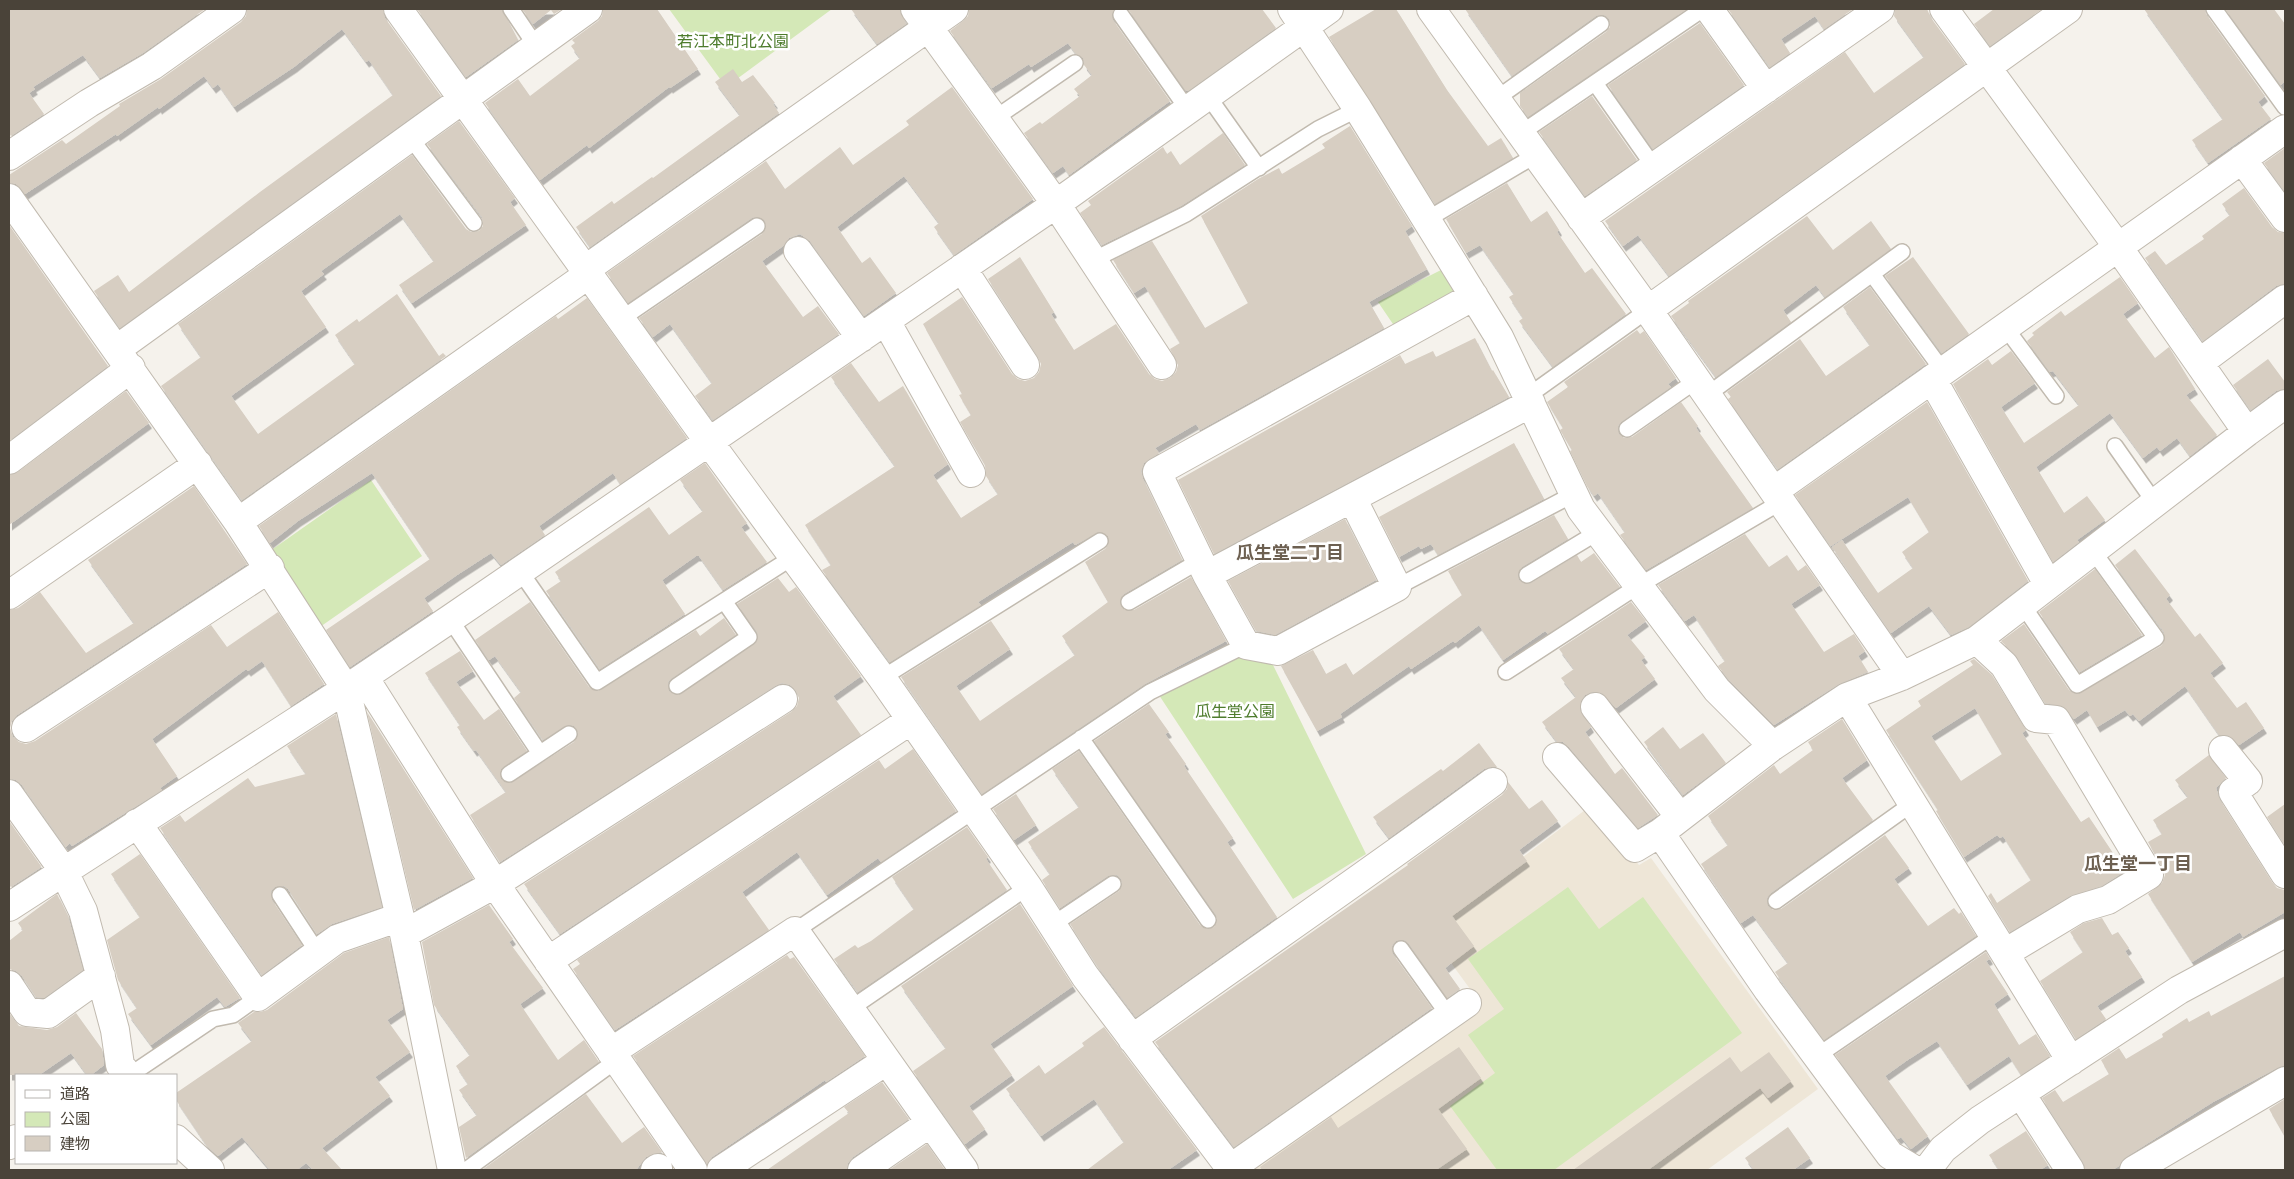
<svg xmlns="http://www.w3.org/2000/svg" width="2294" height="1179" font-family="Ubuntu,'Noto Sans JP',sans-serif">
  <defs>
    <filter id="shadow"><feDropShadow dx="3" dy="5.5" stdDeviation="0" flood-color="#0004"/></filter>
  </defs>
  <rect width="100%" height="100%" fill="#f5f2ec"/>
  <!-- education -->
  <path fill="#eee6d7" d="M1589,807L1639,865L1651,858L1818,1089L1707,1170H1245L1244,1169L1481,1004L1427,930Z"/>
  <!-- green -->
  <path fill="#d4e8b7" d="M669,9H832L726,87Z
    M1441,270L1458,294L1395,327L1378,302Z
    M371,480L422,556L317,629L270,551Z
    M1233,651L1273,665L1366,854L1293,899L1155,689Z
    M1568,887L1599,929L1643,897L1742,1033L1554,1170H1497L1450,1106L1495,1073L1468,1035L1504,1009L1468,959Z"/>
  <!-- building -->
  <path fill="#d7cec2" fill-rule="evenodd" filter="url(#shadow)" d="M9,9H205L143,53L100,78L83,55L33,87L35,89L29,93L44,114L11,136L9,133Z
    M247,9H383L385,18L441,96L120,328L94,291L118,275L129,292L260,192L393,95L369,60L366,62L342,29L294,67L234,107L218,84L213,88L204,76L159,109L158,107L117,136L116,134L25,194L16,184L9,183V175L62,140L66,144L120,106L119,104L161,79L241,22L246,16Z
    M417,9H502L518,40L466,77Z
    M522,9H562L554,14L551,10L533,24Z
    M603,9H657L698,69L670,88L669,87L589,148L587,145L540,180L485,103L518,79L530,96L580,58L571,46L575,43L572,40L598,21L602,16Z
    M851,9H900L906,24L877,44Z
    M969,9H1114L1112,15L1113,20L1170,101L1069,175L1063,166L1053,173L1024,133L1040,122L1042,124L1080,96L1074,89L1092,75L1084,65L1083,58L1076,54L1068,43L1031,67L1029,64L992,88L950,31L963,21L968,16Z
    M1128,9H1262L1276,28L1188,91L1185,90Z
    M1376,9H1396L1447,90L1488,146L1501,138L1513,158L1435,204L1329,37Z
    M1465,9H1687L1528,117L1520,106V93L1606,32L1610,27L1609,19L1604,15L1596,16L1512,76Z
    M1728,9H1853L1824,29L1815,16L1781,39L1790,53L1770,67Z
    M1895,9H1927L1931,18L1965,64L1669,276L1638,235L1623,246L1605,221L1845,52L1874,93L1924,57L1894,16Z
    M1994,9H2042L1990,46L1974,24Z
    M2144,9H2205L2206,14L2265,96L2258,102L2271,119L2208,163L2192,140L2223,119Z
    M2225,9H2274L2285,24V81L2281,85Z
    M1700,23L1744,85L1653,149L1608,85Z
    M733,69L742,82L753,75L775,103L773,104L779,113L590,247L576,227L612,201L614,204L652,177L653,178L740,115L715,82Z
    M952,87L1033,199L954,255L934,227L939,223L904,176L837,227L862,263L870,257L896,293L864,316L810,241L800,234L789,238L783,246L762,261L803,317L818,306L839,334L713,420L695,396L712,383L670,324L653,337L639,318L762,234L766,226L764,220L757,217L752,218L628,303L607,273L766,161L785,189L840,147L853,165L909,125L906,121Z
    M1592,96L1637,160L1585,196L1539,132Z
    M459,121L515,198L510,202L526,225L412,303L399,285L434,261L400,214L321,271L324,274L301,291L326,327L231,396L258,434L355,364L335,335L357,319L359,322L397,294L439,356L443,353L446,356L242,500L161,386L201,357L178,324L412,155L466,229L471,232L479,231L483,226L482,217L427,144Z
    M1350,126L1412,226L1405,231L1427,269L1369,302L1384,328L1200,430L1196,424L1155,448L1159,453L1144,463L1141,471L1143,479L1182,560L1124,594L1121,598V606L1125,610H1134L1191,577L1226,641L1145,684L982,794L901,677L991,621L1010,649L956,686L980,721L1075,655L1062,636L1108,602L1085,562L1105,549L1108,545V536L1099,532L1075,545L1073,542L978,602L981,605L890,662L822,570L831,565L805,525L895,466L831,377L851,363L879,402L903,386L948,464L933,475L961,518L998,494L986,476L985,465L960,422L971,415L959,395L962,394L923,324L962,297L1012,374L1018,379L1025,381L1034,378L1039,372L1041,364L1038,357L988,279L1020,257L1054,312L1051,314L1074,350L1116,324L1149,374L1155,379L1162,381L1170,378L1176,372L1178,365L1170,349L1180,343L1145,286L1134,293L1113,260L1152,241L1205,328L1248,303L1201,216L1258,179L1279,168L1282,174L1325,148L1322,144Z
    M1223,133L1245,165L1181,206L1102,245L1080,213L1091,205L1088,201L1163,147L1167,154L1171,151L1180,165Z
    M2285,148V192L2264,163Z
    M1507,183L1531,222L1547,211L1559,230L1557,232L1585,273L1592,268L1626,314L1553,367L1519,321L1523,318L1509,297L1514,294L1480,245L1466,253L1446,219Z
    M2244,188L2272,227L2278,232L2285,233V284L2276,286L2203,341L2145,258L2155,251L2166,265L2204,239L2202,236L2230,215L2222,204Z
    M1807,216L1833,250L1871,221L1891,249L1825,297L1816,285L1783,310L1791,322L1716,377L1671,316L1689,303L1688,301Z
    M9,225L108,366L9,441Z
    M1913,257L1969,334L1942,353L1885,276Z
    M2120,277L2138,303L2123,314L2155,358L2169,347L2195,389L2186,395L2217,435L2190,456L2177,438L2160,451L2157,447L2143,458L2110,413L2036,467L2064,513L2087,496L2105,520L2077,540L2079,542L2053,562L1953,384L1988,359L1992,365L2011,351L2035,383L2001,407L2024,443L2079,405L2053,371L2050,372L2027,341L2034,335L2032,333L2061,311L2065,316Z
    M1870,287L1926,364L1778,469L1728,399L1731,397L1727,392L1800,339L1826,376L1870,345L1843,307Z
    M587,298L687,438L620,484L613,473L539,526L545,535L501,565L491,553L457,575L424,598L433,611L350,667L326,630L430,559L372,473L298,521L270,543L259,526L556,316L558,319Z
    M1637,330L1640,334L1644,331L1676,378L1668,384L1671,387L1621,422L1618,426L1619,434L1624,438L1632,437L1681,402L1698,426L1696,428L1753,508L1646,570L1620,535L1625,532L1598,493L1594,496L1587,486L1570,451L1572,450L1560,430L1563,428L1547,402L1568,387L1564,382Z
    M1475,338L1492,371L1493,370L1509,397L1214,554L1178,480L1400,355L1405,364L1433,351L1436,357Z
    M2268,359L2285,382V389L2276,391L2251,410L2233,385Z
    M126,391L149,423L9,525V475L18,472Z
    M1927,402L2028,581L1969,627L1951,635L1929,606L1891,633L1832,547L1842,540L1878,593L1913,568L1902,552L1929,532L1908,497L1831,546L1795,495Z
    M1514,443L1544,499L1438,555L1431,544L1421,549L1419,546L1399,557L1379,517Z
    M705,463L747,523L741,527L767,562L723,590L699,556H696L662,580L685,614L600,669L546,591L561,581L555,572L649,507L669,535L703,511L680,480Z
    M194,486L247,564L17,715L12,721L10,728L13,737L19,742L26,744L35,741L211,625L227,647L278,612L324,684L291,706L262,661L248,671L246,669L152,739L177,776L160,788L162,790L138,805L72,846L70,843L66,847L22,785L16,780L9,779V610L18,608L40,592L86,653L134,623L88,560Z
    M1554,515L1568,539L1522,567L1518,575L1519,580L1527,584L1531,583L1577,555L1581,562L1594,553L1620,587L1548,634L1545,631L1503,660L1479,625L1455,643L1453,641L1411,669L1409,666L1340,714L1342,717L1317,731L1281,666L1313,650L1326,674L1346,663L1353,675L1462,595L1448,571Z
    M1345,519L1376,580L1275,635L1256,631L1228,581Z
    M1745,534L1769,567L1787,555L1798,571L1806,565L1820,585L1791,604L1824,652L1854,634L1865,651L1858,656L1868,672L1839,684L1774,725L1729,680L1718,666L1725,661L1694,615L1685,621L1658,585Z
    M2135,549L2170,595L2166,599L2195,637L2200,633L2223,663L2210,673L2237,708L2246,702L2264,728L2239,745L2229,736L2219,735L2185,686L2139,721L2133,714L2130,716L2125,710L2097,727L2087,710L2074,719L2064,707L2045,703L2017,657L2001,641L2024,624L2069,690L2077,694L2161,646L2164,642V632L2115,565Z
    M2095,569L2142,635L2080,672L2039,612Z
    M778,578L789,592L796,587L861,676L833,696L861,735L560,934L524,884L791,712L797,706L799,698L796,691L790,685L782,683L775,686L500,862L470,815L506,792L476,750L474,751L457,727L460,725L425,673L460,651L473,671L456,682L484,720L499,709L527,751L501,769V779L510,783L574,742L578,733L574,726L568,725L543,740L514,698L521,692L495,656L489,660L475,640L530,602L589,687L598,691L696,630L700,636L724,618L736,635L671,679L668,682L669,691L678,695L757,641V632L737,604Z
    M1631,602L1646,621L1627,635L1645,657L1641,660L1655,679L1616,708L1601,693L1593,692L1585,695L1581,701L1580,709L1591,727L1585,732L1615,774L1622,768L1658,815L1638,828L1569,747L1563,742H1557L1542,722L1576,697L1561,678L1574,669L1559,649Z
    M1974,659L1992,675L2026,730L2022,733L2081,822L2089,817L2125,871L2102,886L2070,896L2010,932L1988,896L1991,893L1997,903L2031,880L2003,836L2000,838L1997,835L1964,857L1936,811L1938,810L1933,802L1886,730L1921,706L1918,701L1973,665L1970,661ZM1975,708L2002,754L1961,781L1931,736Z
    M1149,704L1169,732L1165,734L1186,764L1184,766L1233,838L1227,842L1277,917L1136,1017L1098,967L1070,924L1119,891L1122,884L1121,879L1117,875L1108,876L1060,908L1042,880L1050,874L1028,842L1079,807L1052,769L1079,751L1200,925L1208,929L1214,927L1217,920L1216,915L1094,741Z
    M367,712L473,878L414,910Z
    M336,714L382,907L332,924L317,934L288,889L284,886L275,887L271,891L272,900L302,945L262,975L160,828L180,815L185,822L248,778L255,787L306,774L287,746Z
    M1842,719L1867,760L1842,778L1873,820L1771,893L1767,898L1768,906L1773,910L1781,909L1885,835L1909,868L1894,879L1928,926L1954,908L1959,914L1961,912L1976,936L1824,1040L1775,972L1788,963L1753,915L1741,923L1701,864L1728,845L1708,816L1774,765L1780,774L1813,750L1808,742Z
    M1663,727L1680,749L1703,733L1726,763L1683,795L1644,742Z
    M1479,743L1497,767H1491L1484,769L1389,838L1373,817L1441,769L1443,771Z
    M913,749L956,811L881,862L878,858L827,895L797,852L742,892L769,930L615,1030L573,969L580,964L577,960L879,760L885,769Z
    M2209,755L2226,778L2216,788L2220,800L2272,882L2277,888L2285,890V912L2243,937L2240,932L2192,962L2148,894L2162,883L2165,875L2162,867L2148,842L2162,834L2153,820L2188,797L2175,780Z
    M1508,782L1529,809L1542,800L1558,821L1519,850L1527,861L1452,916L1474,946L1445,968L1460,989L1447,998L1409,944L1404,940L1396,941L1392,946L1393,954L1432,1008L1234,1147L1155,1042L1408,865L1407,864L1502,795L1507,789Z
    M1016,794L1036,825L1014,840L993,809Z
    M2285,804V845L2267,817Z
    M9,821L41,866L40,868L11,887L9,885Z
    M967,827L988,857L986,859L1007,890L858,992L834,959L855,945L858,948L871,941L914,909L892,877Z
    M140,854L240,998L225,1007L217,997L151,1045L128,1014L137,1008L118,980L107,940L140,917L111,874Z
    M57,894L68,916L83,970L44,998L36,997L22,976L16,971L9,969V941L23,930L18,923Z
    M1020,904L1073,986L990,1044L1012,1075L969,1106L985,1129L965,1144L913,1071L946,1048L901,986Z
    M489,905L513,939L509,942L543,988L520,1004L558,1060L584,1040L599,1062L466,1158L459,1127L477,1115L459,1090L468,1084L456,1066L470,1055L434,1005L422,942Z
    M2102,918L2112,935L2118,932L2129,948L2125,951L2142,977L2097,1006L2106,1019L2076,1039L2040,981L2083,952L2070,932L2084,923Z
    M389,937L403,1009L387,1020L410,1052L375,1077L390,1096L322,1148L342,1170H313L306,1163L297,1170H270L242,1137L218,1156L207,1146L176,1100V1093L252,1041L238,1023L254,1012H260L267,1010L344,953Z
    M1986,952L1990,959L1986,961L2008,994L1994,1004L2019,1045L2036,1034L2050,1056L2021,1075L2009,1056L1967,1085L1937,1041L1906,1061L1885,1076L1928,1136L1911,1149L1901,1137L1898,1139L1835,1055Z
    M787,955L790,959L794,957L865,1056L826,1082L825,1080L712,1157L707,1164L633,1056Z
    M2285,976V1065L2277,1068L2213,1102L2126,1157L2119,1166L2112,1170H2085L2083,1162L2042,1098L2055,1090L2063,1102L2109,1074L2101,1060L2119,1048L2126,1059L2163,1037L2162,1034L2187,1018L2189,1022L2209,1011L2211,1016Z
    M9,1013L19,1026L47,1030L57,1027L76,1013L102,1049L104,1065L91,1075H87L71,1053L39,1075H9Z
    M1104,1027L1197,1150L1168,1170H1087L1124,1142L1094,1099L1041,1136L1006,1089L1039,1065L1045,1074L1084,1046L1082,1043Z
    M1459,1047L1481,1078L1438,1109L1467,1149L1436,1170H1262L1260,1167L1331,1117L1338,1128Z
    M1769,1052L1791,1081L1768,1098L1760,1088L1648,1170H1573L1730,1057L1741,1072Z
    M882,1082L909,1119L853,1157L848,1163L847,1170H767L849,1113L844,1107Z
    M586,1094L622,1143L644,1127L662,1152L646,1157L636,1170H482Z
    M2285,1099V1137L2269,1109Z
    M1788,1127L1810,1158L1793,1170H1754L1745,1158Z
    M2026,1131L2048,1165L2040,1170H1999L1989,1155Z
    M927,1144L945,1170H889Z"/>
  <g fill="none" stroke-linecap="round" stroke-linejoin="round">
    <!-- service casing -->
    <g stroke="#c1baaf" stroke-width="18">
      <path id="service" d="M511,9L536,46
        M2214,9L2285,107
        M1121,15L1188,110
        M1595,83L1654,167
        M1208,96L1259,168
        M1496,99L1601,24
        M994,119L1075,63
        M1521,133L1703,9
        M410,137L474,223
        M1426,220L1536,155
        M1093,260L1186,214L1318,129L1358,109
        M1872,274L1943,371
        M621,319L757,226
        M2005,327L2056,396
        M1707,395L1902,252
        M1528,396L1648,310
        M1627,429L1697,380
        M2115,446L2155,503
        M520,571L597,682L793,557
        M1527,575L1598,532
        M1397,587L1574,494
        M1129,602L1201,560
        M2022,604L2077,685L2156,638L2093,551
        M450,619L539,752
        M1506,672L1638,586L1781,502
        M882,678L1100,541
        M677,686L749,637L724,601
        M1081,738L1208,920
        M509,774L569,734
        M280,895L318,953
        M1776,901L1913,803
        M1052,925L1113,884
        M795,931L1150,692L1246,645
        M1401,949L1449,1016
        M850,1009L1028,887
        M1817,1056L1994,935
        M130,1075L213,1019L233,1015L258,997
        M466,1170L617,1060"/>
    </g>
    <!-- minor casing -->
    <g stroke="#c1baaf" stroke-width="30">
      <path id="minor" d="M398,9L709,442L882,678L1028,887L1085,976L1231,1169
        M915,9L1056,204L1162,365
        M1292,9L1358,109L1499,337L1581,509L1717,690L1773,746
        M1431,9L1648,310L1902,676
        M1709,9L1766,89
        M9,156L89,103L152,66L232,9
        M2242,159L2285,218
        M9,198L238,522L346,689L404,934L452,1170
        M1581,218L1880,9
        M798,251L861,338
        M962,268L1025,365
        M586,269L954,9
        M1648,310L2068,9
        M886,321L971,473
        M117,349L588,9
        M2199,363L2285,299
        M1932,379L2048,584
        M2247,432L2285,404
        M9,460L131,368
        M1774,491L2285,129
        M1352,498L1397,587L1278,651L1246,645L1207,575L1157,472L1474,296
        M238,522L589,274
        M1207,575L1531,403
        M9,595L198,464
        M1977,640L2004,665L2036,718L2056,720L2149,875L2108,900L2078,909L2005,953
        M364,677L495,884L693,1170
        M1847,697L2071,1061
        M1595,707L1680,817
        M26,728L270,568
        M2223,750L2248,781L2233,792L2285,874
        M1557,757L1635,848L1660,833L1773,746L1847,697L1902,676L1977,640L2247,432L2118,247L1944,9
        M9,794L63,870L83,911L115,1030L120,1065L128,1075
        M137,823L258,997L337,939L400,917
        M1660,833L1768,990L1890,1155L1915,1170
        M9,907L346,689L450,619L1056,204L1329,9
        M404,934L495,884L783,699
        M548,961L911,720
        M9,985L27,1012L48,1014L101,976
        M1132,1039C1252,953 1374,870 1493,782
        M611,1052L795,931L964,1170
        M2021,1094L2070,1170
        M176,1139L210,1170
        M9,1145L16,1139
        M655,1170L658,1168
        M721,1170L886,1061
        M862,1170L930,1123
        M1228,1170L1467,1003
        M1927,1170L1943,1149L1980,1120L2179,990L2285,933
        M2134,1170L2285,1081"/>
    </g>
    <!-- service -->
    <use href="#service" stroke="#fff" stroke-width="15"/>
    <!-- minor -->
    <use href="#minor" stroke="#fff" stroke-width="28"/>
  </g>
  <g text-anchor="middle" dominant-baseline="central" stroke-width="5" stroke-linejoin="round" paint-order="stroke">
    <!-- park labels -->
    <g font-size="16" fill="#4e7c2d" stroke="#fff">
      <text x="733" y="41">若江本町北公園</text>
      <text x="1235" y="711">瓜生堂公園</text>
    </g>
    <!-- neighbourhood labels -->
    <g font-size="18" font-weight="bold" fill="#6d6051" stroke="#fff">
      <text x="1290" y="552">瓜生堂二丁目</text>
      <text x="2138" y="863">瓜生堂一丁目</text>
    </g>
  </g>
  <!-- border -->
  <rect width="2294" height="1179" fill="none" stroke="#4a4339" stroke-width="20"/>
  <!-- legend -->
  <rect x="15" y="1074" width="162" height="90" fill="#ffffff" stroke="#b7b4b0"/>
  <rect x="25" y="1090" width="25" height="8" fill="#ffffff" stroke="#b7b4b0"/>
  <text x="60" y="1099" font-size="15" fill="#4a4339">道路</text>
  <rect x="25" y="1112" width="25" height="15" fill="#d4e8b7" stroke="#b7b4b0"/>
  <text x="60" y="1124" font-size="15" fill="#4a4339">公園</text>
  <rect x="25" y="1136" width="25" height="15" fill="#d7cec2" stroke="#b7b4b0"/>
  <text x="60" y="1149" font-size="15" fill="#4a4339">建物</text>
</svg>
